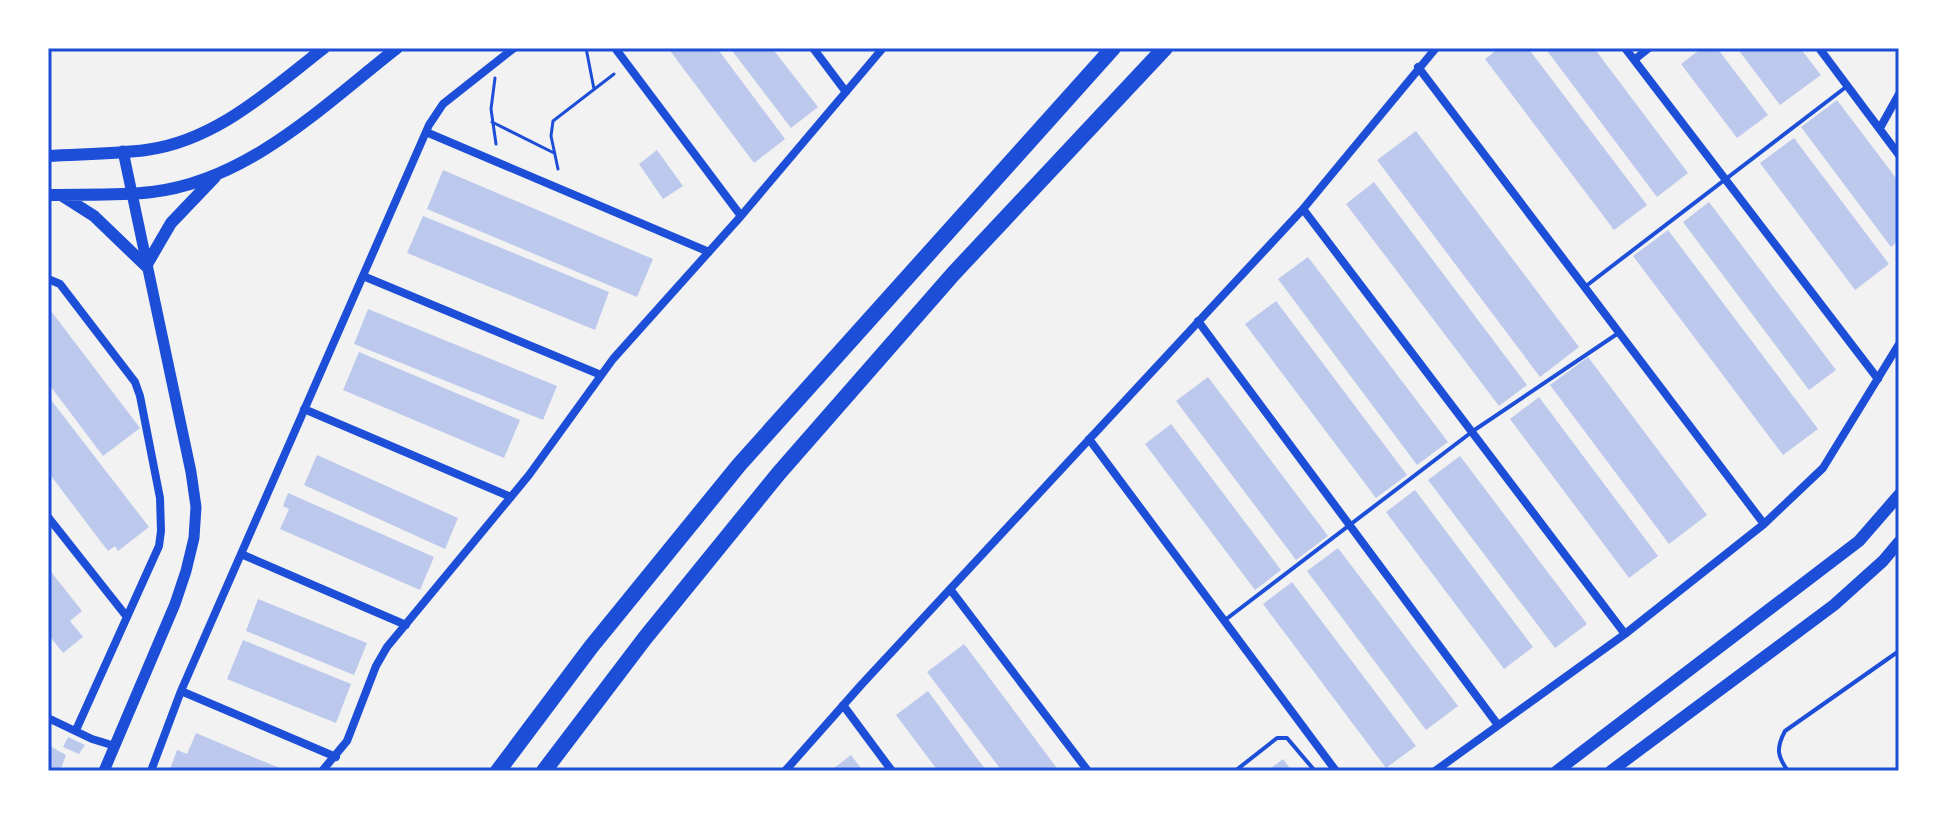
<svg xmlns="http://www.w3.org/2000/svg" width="1947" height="819" font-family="Roboto,sans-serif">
  <rect width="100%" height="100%" fill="#f2f2f2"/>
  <!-- building -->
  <path fill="#bdc9ec" d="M668,48H717L785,139L754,163Z
    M730,48H772L818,107L791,128Z
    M1499,48H1528L1647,205L1614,230L1485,59Z
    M1545,48H1594L1688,173L1657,197Z
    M1702,48H1717L1768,115L1737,138L1681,64Z
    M1737,48H1800L1821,75L1780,105Z
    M1837,100L1899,182V240L1891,247L1801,127Z
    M1416,131L1579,347L1540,377L1377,160Z
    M1794,138L1889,264L1855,290L1760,163Z
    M657,150L683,186L663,199L639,164Z
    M443,170L653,259L637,297L427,209Z
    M1374,182L1527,385L1499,406L1346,204Z
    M1709,202L1836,370L1809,390L1683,222Z
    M423,216L609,292L595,330L407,253Z
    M1668,230L1818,429L1783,455L1633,256Z
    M1308,257L1448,442L1417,465L1278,279Z
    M1276,301L1407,475L1376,498L1245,324Z
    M48,307L140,428L103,456L48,383Z
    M368,309L557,386L543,420L354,344Z
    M359,352L520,420L504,458L343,390Z
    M1588,357L1707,515L1669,544L1550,385Z
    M1208,377L1328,536L1296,560L1176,401Z
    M48,396L149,527L118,551L115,546L108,551L48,472Z
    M1539,397L1658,556L1629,578L1510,419Z
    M1171,424L1281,570L1255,590L1145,444Z
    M317,455L458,518L445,549L304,485Z
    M1460,456L1587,624L1555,648L1428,480Z
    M1415,490L1533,647L1504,669L1386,512Z
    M288,493L434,557L420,590L280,529L289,509L283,506Z
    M1338,548L1458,706L1426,730L1307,571Z
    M48,568L82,611L70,621L83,637L63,653L48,634Z
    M1292,582L1416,746L1386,768L1263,604Z
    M258,599L367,643L354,675L246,631Z
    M243,640L351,684L336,723L227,679Z
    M964,644L974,657L1059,771H1002L927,672Z
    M928,691L976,757L987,771H938L896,715Z
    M196,733L248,755L287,771H175L170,769L177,750L187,754Z
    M68,737L85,745L79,754L63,747Z
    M48,745L66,755L60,771H48Z
    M851,755L863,771H830Z
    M1283,759L1292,771H1266L1271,768Z"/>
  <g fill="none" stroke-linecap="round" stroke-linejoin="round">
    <!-- path -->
    <path stroke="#1d4ed8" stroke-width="3" d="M586,48L594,89
      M495,78L491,109L496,144
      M492,122L554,153
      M558,169L551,136L553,121L614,74"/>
    <!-- service -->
    <path stroke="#1d4ed8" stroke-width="4" d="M1586,286L1846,87
      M1225,620L1473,431L1617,334
      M1235,771L1277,738H1287L1315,771
      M1788,771C1777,756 1776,748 1785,731L1899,651"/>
    <!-- minor -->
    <path stroke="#1d4ed8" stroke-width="8" d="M615,48L741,216
      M813,48L846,92
      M1625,48L1878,379
      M1819,48L1899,155
      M1634,60L1649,48
      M1418,67L1764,524
      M1880,128L1899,94
      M426,132L709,252
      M1303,209L1625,634
      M363,276L601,375
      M48,279L60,284L135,382L140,396L160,498L161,531L159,546L76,730
      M1198,321L1498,725
      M304,409L511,497
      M1089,439L1336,771
      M48,517L127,617
      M241,554L406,625
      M950,589L1088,771
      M181,691L336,757
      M843,705L892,771
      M48,718L92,739L115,746
      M151,771L181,691L429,125L443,104L514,48
      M322,771L347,741L376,666L387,647L529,475L613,359L741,216L883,48
      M785,771L862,684L1303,209L1436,48
      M1435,771L1625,634L1764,524L1823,468L1899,344"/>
    <!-- tertiary -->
    <path stroke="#1d4ed8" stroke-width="11" d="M104,771L175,604L186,571L194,538L196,507L191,472L123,151"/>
    <!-- secondary -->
    <path stroke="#1d4ed8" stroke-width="12" d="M48,156C80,154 114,154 146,150C216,141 271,89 324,48
      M48,195C82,194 118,196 152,192C248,181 324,105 397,48
      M61,195L94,216L146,266L171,223L215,177
      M1557,771L1859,541L1899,495
      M1611,771L1834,605L1883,561L1899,542"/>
    <!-- motorway -->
    <path stroke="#1d4ed8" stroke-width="16" d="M498,771L591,647L739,465L1113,48
      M544,771L645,638L779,473L954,273L1165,48"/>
  </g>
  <!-- border -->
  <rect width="1947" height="819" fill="none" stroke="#ffffff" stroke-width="100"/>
  <rect x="50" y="50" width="1847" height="719" fill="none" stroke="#1d4ed8" stroke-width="3"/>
</svg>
